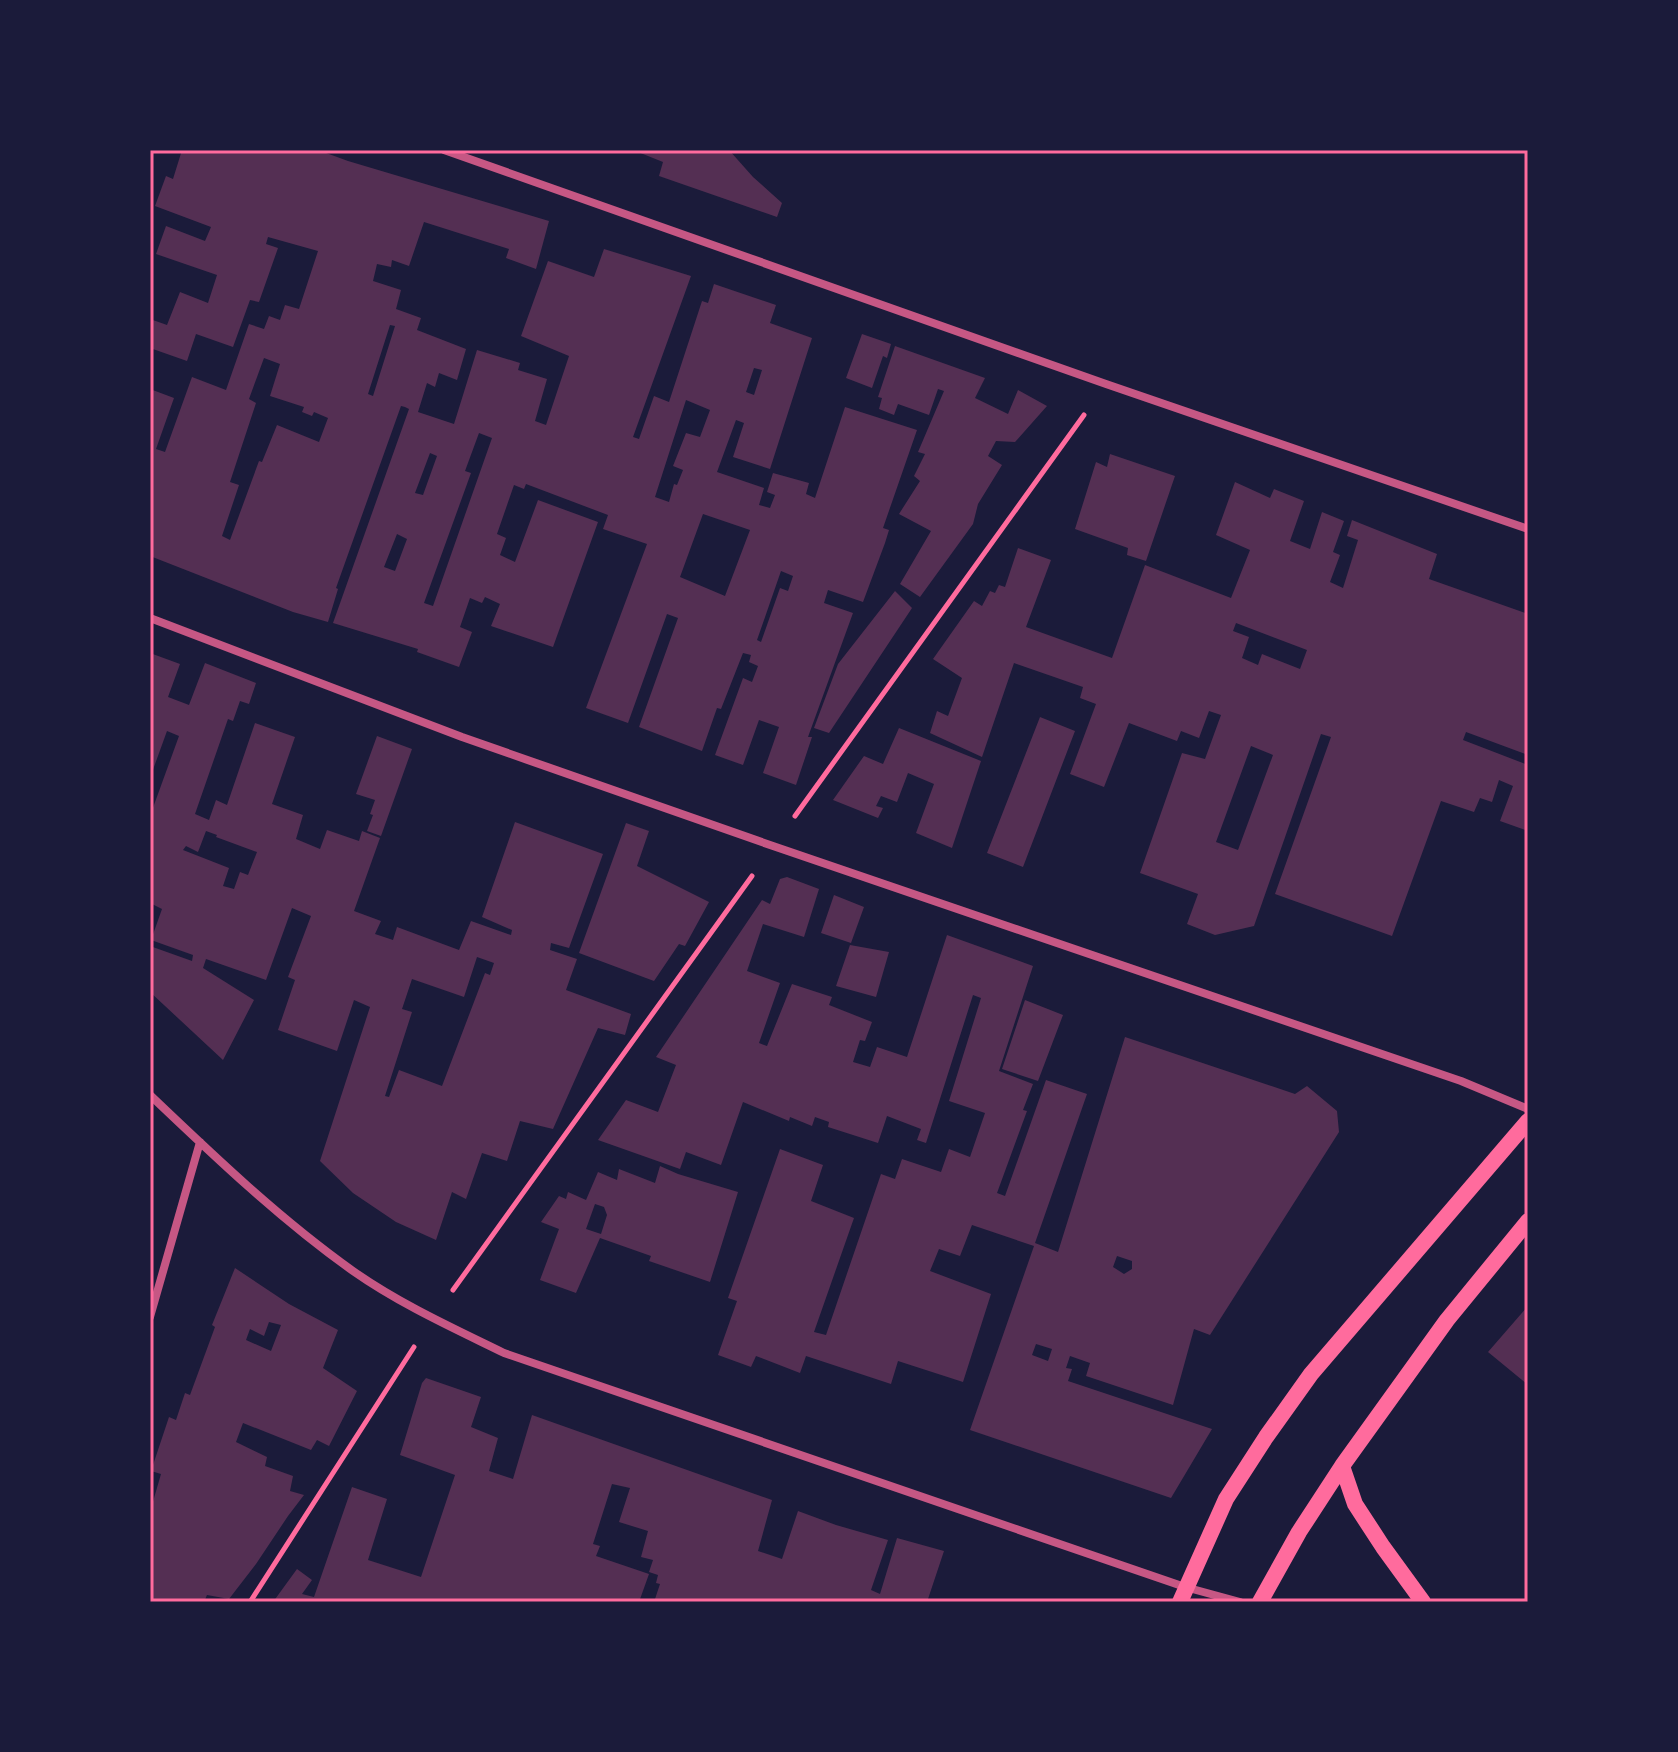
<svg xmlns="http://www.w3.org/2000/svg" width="1678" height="1752" font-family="Mulish,sans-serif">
  <rect width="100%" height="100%" fill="#1b1b3a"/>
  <!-- building -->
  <path fill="#542f53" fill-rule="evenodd" d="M182,150H318L348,161L549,221L536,269L506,258L509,249L424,222L409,266L392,260L391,267L377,264L373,281L401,290L396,309L421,318L417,330L466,349L457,380L439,373L435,387L427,383L418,412L454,424L477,350L520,363L518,370L547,379L535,421L546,425L569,356L521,336L548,261L594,277L604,249L691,276L633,437L639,439L654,396L669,402L702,301L708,303L714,284L776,305L770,323L812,338L770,469L733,457L744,423L736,420L717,472L764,488L759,505L770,508L775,495L767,492L773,473L809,483L806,494L815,498L845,407L917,430L883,528L889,530L885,543L863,602L828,590L824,603L853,613L808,737H812L796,785L763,773L779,727L759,720L743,765L715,755L743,678L752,682L758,666L749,662L751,655L743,653L721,709L717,708L702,751L639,727L678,618L667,614L628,723L586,708L647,544L603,529L608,515L526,484L524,489L514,485L497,534L506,538L500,555L515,562L538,500L598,522L553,647L491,626L500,604L485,597L482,603L470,598L460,627L472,632L459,667L417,652L418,649L333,623L409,409L405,407L401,406L336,588L338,589L328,622L293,612L150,556V389L174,398L156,449L165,452L192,377L226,390L249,324L264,329L269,316L280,320L285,305L299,309L318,251L268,237L266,244L278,248L259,302L250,300L233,347L196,334L187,361L150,348V319L167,325L180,292L208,303L217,275L156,254L166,226L205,241L211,227L155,206L166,176L173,179ZM390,325L395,326L373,396L368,394ZM264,358L280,364L270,396L304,407L302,412L312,416L314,412L328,418L319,442L277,425L262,462L259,461L230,540L222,536L239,485L230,482L256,403L249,399ZM754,368L762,370L754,395L746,392ZM686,400L710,410L700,437L686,433L673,466L683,470L677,485L674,484L669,502L655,497ZM479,433L492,438L433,606L424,603L471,473L465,471ZM430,453L437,456L423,495L415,493ZM703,514L750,530L725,596L680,577ZM397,534L407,539L395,571L384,567ZM781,571L793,576L788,591L780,588L761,642L757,640Z
    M633,150H729L753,177L782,203L777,217L659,176L663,162Z
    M862,334L891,344L887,358L883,356L872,388L846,378Z
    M895,346L985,378L975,398L1008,414L1018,390L1047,406L1015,442L996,441L988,456L1002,465L978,504L973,524L920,597L900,584L931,531L899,514L920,481L914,476L925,454L918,452L944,391L938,389L929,415L898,404L894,415L879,409L882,398L878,397Z
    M1110,454L1175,476L1146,561L1127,555L1128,548L1075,529L1096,462L1107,467Z
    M1235,482L1270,498L1274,489L1304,501L1290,541L1310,549L1322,512L1344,521L1333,552L1340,555L1330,582L1343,588L1358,540L1347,536L1352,520L1437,554L1429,579L1528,614V755L1466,732L1463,740L1528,765V831L1500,821L1513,786L1499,780L1492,802L1480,798L1474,812L1441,801L1392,936L1275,894L1331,737L1321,734L1254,926L1215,935L1187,924L1198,894L1140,873L1182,753L1205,759L1221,715L1209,711L1199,738L1181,731L1177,741L1129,723L1104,787L1070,774L1096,704L1080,698L1083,687L1014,663L982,757L930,733L937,711L948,716L962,678L933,659L974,601L982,606L990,591L995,593L999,585L1005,587L1018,548L1051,560L1026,627L1112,658L1145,565L1231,598L1250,550L1216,535ZM1236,623L1307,650L1300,669L1262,654L1258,665L1242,658L1249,637L1233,631ZM1251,746L1273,755L1238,850L1216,842Z
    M895,591L912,608L829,733L814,728L838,664Z
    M150,653L180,664L168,697L189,705L205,663L256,683L249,704L240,701L233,721L228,719L195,814L209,820L216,800L227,805L255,723L295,737L272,804L303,815L296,839L320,849L327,830L359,841L362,831L380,838L354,911L381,921L375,934L393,940L397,927L459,950L471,921L511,935L512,930L482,917L515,822L603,854L569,948L551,943L550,950L577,959L566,990L631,1014L625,1035L598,1028L553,1129L520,1121L507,1161L482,1153L466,1199L452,1192L436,1240L396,1222L353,1193L320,1161L370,1007L354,1000L337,1051L278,1030L295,980L288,977L311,916L292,908L266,980L206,959L203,968L254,1000L223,1060L150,992V946L192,961L193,955L151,940L162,909L150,903V816L179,736L167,731L150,778ZM206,831L217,835L216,837L257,852L248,875L240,872L234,889L223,886L229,868L183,850L186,846L198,852ZM477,957L494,963L490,975L485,973L442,1086L399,1070L389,1097L385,1096L412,1012L402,1009L412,979L464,997Z
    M1040,717L1075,731L1023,867L987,853Z
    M899,728L981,761L952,848L916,833L934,784L908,773L897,802L881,796L876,806L883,808L878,818L833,800L864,756L883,764Z
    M377,736L412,749L381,836L367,831L373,815L370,814L375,800L356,794Z
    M626,823L649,831L637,866L709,902L685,946L679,944L654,981L579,953Z
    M787,877L819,889L804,937L763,924L747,971L780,983L759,1043L767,1046L792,984L832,997L829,1005L872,1022L865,1041L860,1040L853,1062L870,1067L877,1047L907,1057L947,935L1033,966L999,1071L1033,1084L1023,1110L1027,1111L997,1193L1005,1196L1046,1080L1087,1094L1035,1243L1058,1252L1125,1037L1295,1094L1307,1086L1337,1111L1339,1132L1210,1335L1194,1329L1173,1405L1086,1376L1090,1363L1070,1356L1066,1368L1072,1369L1068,1381L1212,1429L1171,1498L970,1430L1034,1246L972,1225L960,1256L939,1249L930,1271L991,1294L963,1382L898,1361L891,1384L806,1356L800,1373L756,1356L751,1367L718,1355L737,1301L728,1298L780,1149L823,1165L811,1201L854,1218L814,1332L826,1335L881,1174L895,1179L902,1159L941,1172L949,1149L970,1157L985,1113L949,1101L981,998L973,995L926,1143L917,1140L921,1129L887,1116L878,1143L828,1127L829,1122L815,1117L812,1126L790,1117L789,1121L743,1102L721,1165L686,1152L680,1169L598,1140L626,1100L658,1112L676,1065L656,1057L762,900L770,904L780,879ZM1117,1256L1132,1261V1269L1124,1274L1113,1267ZM1036,1344L1052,1349L1048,1361L1032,1355Z
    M834,895L864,907L851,943L821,933Z
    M850,945L889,952L876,997L836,986Z
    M1025,1000L1063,1015L1038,1081L1002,1069Z
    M660,1166L678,1174L738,1192L710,1282L649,1261L651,1256L600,1238L576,1293L540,1280L559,1229L541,1222L559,1196L566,1199L568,1192L586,1200L598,1172L617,1180L619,1169L655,1183ZM595,1204L604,1207L607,1215L601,1234L586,1229Z
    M235,1268L289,1304L338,1330L323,1368L357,1391L329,1446L317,1440L311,1450L243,1423L236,1442L267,1457L265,1466L293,1476L290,1491L304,1495L288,1516L256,1564L229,1599L207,1595L204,1602H150V1512L161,1474L151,1471L169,1417L176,1420L185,1393L190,1395L215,1327L212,1325ZM269,1322L281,1325L271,1351L246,1340L250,1329L264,1336Z
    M1528,1306V1385L1488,1352Z
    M426,1378L481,1397L471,1427L498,1438L489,1471L513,1479L532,1415L772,1500L758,1551L782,1559L798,1511L836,1525L888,1540L871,1590L880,1594L897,1538L944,1551L927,1602H654L660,1584L656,1583L658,1575L649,1572L653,1560L641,1557L648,1531L619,1522L630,1488L612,1484L593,1544L600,1546L596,1556L649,1574L639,1602H273L297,1569L312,1580L302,1594L314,1597L352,1487L387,1499L368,1560L421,1577L455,1475L400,1455L422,1383Z"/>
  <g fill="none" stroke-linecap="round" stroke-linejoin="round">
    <!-- path -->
    <path stroke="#ff6b9d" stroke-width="5" d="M795,816L1084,415
      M453,1290L752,876
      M250,1602L414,1347"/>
    <!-- minor -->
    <path stroke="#c65784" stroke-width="8" d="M444,150L1106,384L1528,529
      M150,618L462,737L773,846L1461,1081L1528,1109
      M150,1095C215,1157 280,1219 353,1271C400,1304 453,1328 504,1353L1185,1587L1240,1602
      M150,1317L200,1142"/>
    <!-- secondary -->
    <path stroke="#ff6b9d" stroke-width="16" d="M1342,1466L1355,1504L1383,1547L1423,1602
      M1180,1602L1226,1499L1266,1437L1311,1374L1528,1121
      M1260,1602L1299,1532L1342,1466L1447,1320L1528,1221"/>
  </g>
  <!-- border -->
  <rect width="1678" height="1752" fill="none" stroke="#1b1b3a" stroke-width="304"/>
  <rect x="152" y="152" width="1374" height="1448" fill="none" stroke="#ff6b9d" stroke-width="3"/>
</svg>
